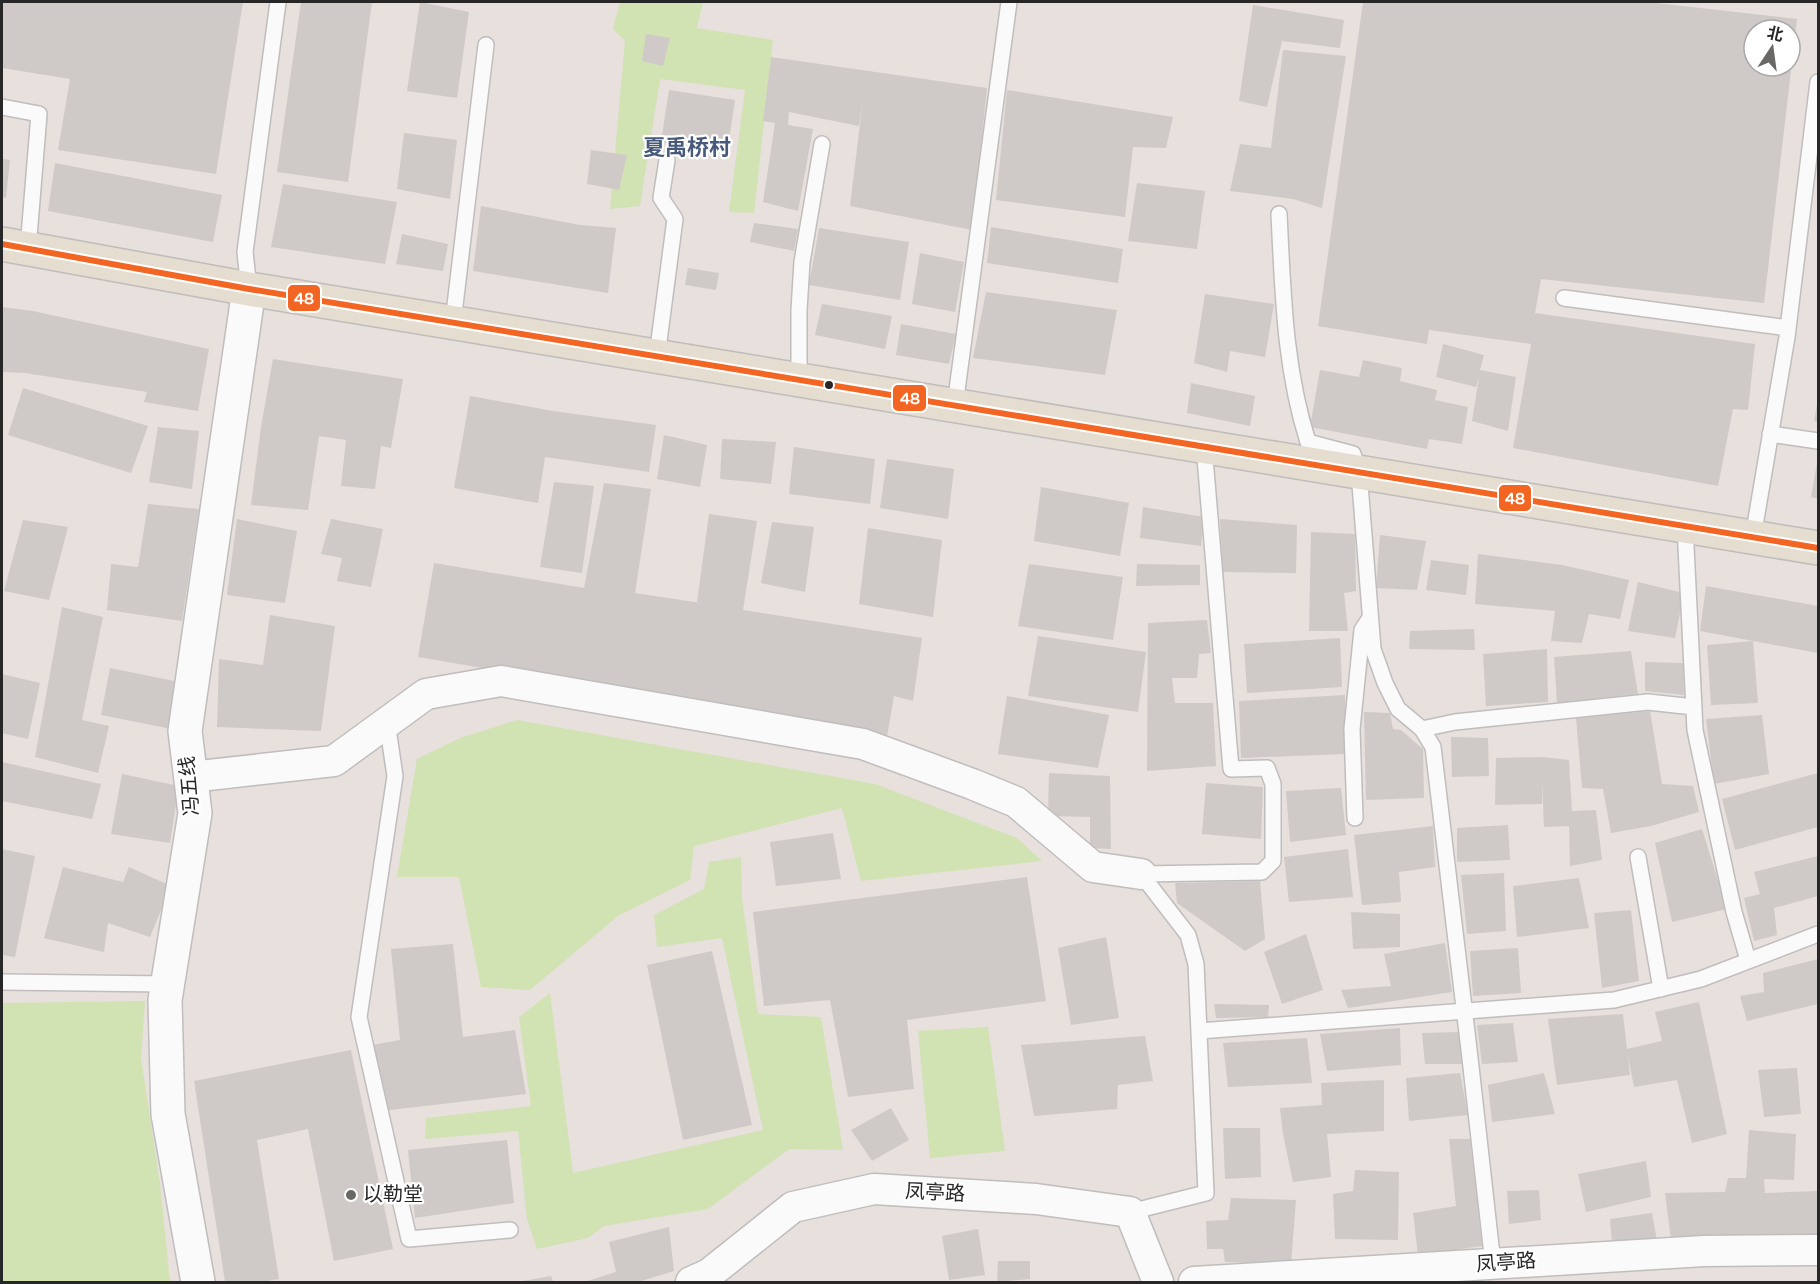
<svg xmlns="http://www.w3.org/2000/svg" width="1820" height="1284" font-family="'Varela Round','Noto Sans SC',sans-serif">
  <rect width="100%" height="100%" fill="#e7e0dc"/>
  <!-- green -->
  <path fill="#d1e2b3" d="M620,2H703L697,28L773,40L754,213L729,212L745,90L660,79L640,206L610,209L625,41L613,29Z
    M517,720L875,784L1017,838L1042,861L861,881L842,808L694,846L690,880L618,916L530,990L481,987L459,877H397L417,759L460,738Z
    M741,857L742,898L758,1014L821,1017L843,1150L789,1149L708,1209L604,1226L588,1238L537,1249L527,1219L518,1131L425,1139L426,1118L531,1106L519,1017L550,993L573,1173L763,1130L722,938L657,947L654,915L704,889L709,862Z
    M145,1001L141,1058L160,1184L170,1282H2V1003Z
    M988,1027L1005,1151L930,1158L918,1031Z"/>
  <!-- building -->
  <path fill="#cfcac8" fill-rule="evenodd" d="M2,2H243L216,174L58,150L70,79L2,68Z
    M301,2H372L348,182L277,172Z
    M420,2L469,12L457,98L407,91Z
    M1363,2H1647L1797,19L1764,303L1541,279L1535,313L1755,344L1748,410L1733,409L1718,486L1513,448L1531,344L1429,330L1427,344L1318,326ZM1754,30H1790V66H1754Z
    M1253,5L1344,20L1340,48L1282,41L1267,107L1239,101Z
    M646,34L670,38L663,66L642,61Z
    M1283,50L1346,56L1322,208L1293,199L1230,191L1240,144L1271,148Z
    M771,57L987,88L972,230L850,206L863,99L859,126L789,112L788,125L813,129L798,211L763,202L775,123L763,121Z
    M669,90L735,100L727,153L661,142Z
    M1007,90L1173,117L1166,148L1133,147L1125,217L996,200Z
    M404,133L457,140L450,199L397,189Z
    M591,150L627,155L619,190L587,184Z
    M2,159L10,160L6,198L2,197Z
    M55,163L222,195L213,242L48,211Z
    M1137,183L1205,191L1197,249L1128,241Z
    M283,184L397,202L385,264L271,247Z
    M481,206L580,225L616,228L608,293L473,271Z
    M754,223L798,229L794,251L750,242Z
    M991,227L1123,249L1118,283L987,263Z
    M819,228L909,242L900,300L809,285Z
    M402,234L448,244L443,271L396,264Z
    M920,253L964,262L955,312L912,304Z
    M688,268L719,273L716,290L685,285Z
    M986,292L1117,310L1105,375L973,358Z
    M1205,294L1274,304L1265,357L1230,351L1227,372L1194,363Z
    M822,304L892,316L885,349L815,335Z
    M2,307L33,311L209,349L198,411L144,402L147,392L25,373L2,372Z
    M901,324L956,334L949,364L896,355Z
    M1443,344L1484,355L1480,370L1516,377L1508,431L1472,421L1479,377L1476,387L1436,377Z
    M273,359L403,379L391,448L381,446L375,489L341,486L346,440L319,436L308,510L251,505L261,427Z
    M1363,360L1402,368L1400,381L1437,390L1435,400L1468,407L1462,444L1429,439L1427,449L1310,427L1320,370L1359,377Z
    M1191,383L1255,396L1250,426L1187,413Z
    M23,388L148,426L131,473L8,435Z
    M470,396L553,411L656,425L649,472L545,457L538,503L454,488Z
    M1817,404H1818V422L1814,421Z
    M158,427L199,431L192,489L149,482Z
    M664,435L707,445L700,487L657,479Z
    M722,439L776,442L771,484L720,479Z
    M794,447L875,459L870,504L789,494Z
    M887,459L954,469L948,519L880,508Z
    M1817,463L1818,464V499L1811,497Z
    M554,482L594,486L582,573L540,567Z
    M604,483L651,489L635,593L708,604L697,602L709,514L757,521L743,610L922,638L913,701L894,696L887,737L418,657L434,563L584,588Z
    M1041,487L1129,503L1120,556L1034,541Z
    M148,504L199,509L182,621L107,610L111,564L138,567Z
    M1143,507L1204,517L1201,546L1140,538Z
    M237,519L297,531L285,603L227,595Z
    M331,519L383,529L371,587L337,581L342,558L321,554Z
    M1220,519L1297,525L1296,573L1223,572Z
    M23,520L68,527L49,600L4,591Z
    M772,522L814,527L805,592L761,583Z
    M868,528L942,540L933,617L859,604Z
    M1311,532L1355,534L1356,591L1344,593L1348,631H1309Z
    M1380,535L1426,541L1417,590L1376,588Z
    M1478,554L1562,565L1629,580L1620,619L1589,614L1582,643L1551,641L1555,611L1475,604Z
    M1431,560L1469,565L1466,595L1426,590Z
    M1029,564L1123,577L1113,640L1018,626Z
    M1137,564L1200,565V585L1136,586Z
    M1638,582L1684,593L1675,638L1628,631Z
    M1706,586L1818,606V653L1700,631Z
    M62,607L103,617L82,720L109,726L98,773L35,757Z
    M270,615L335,626L321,731L217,727L219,659L263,665Z
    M1207,620L1211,653L1199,654L1197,678H1172L1175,703H1213L1216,766L1147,771L1148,623Z
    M1474,629L1475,650L1409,649L1410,631Z
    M1038,636L1146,652L1138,712L1028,696Z
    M1340,638L1342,687L1247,693L1244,644Z
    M1753,641L1758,703L1711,705L1707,645Z
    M1547,649L1548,702L1486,706L1483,654Z
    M1631,651L1638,694L1557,703L1554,657Z
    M1645,662L1683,663L1684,695L1645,691Z
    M110,668L179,682L171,729L101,715Z
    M2,674L40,683L28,739L2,733Z
    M1345,695V754L1241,758L1239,701Z
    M1007,696L1109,715L1098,768L998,754Z
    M1650,711L1662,784L1693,786L1699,812L1651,826L1611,833L1603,789L1582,788L1576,718Z
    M1364,712L1390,713L1393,729L1401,730L1423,749L1424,798L1366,800Z
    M1762,715L1769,774L1714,784L1706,719Z
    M1451,737L1488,738L1489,776L1452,777Z
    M1541,757L1569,760L1572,811L1596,810L1602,860L1570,866L1569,826L1544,827L1542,780V804L1495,805L1496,758Z
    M2,762L101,784L92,819L2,801Z
    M1049,773L1110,776L1111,849L1090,848V817L1048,816Z
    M1818,773V827L1735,850L1722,799Z
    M122,774L179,786L170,843L111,834Z
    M1206,783L1263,787L1261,839L1202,834Z
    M1341,788L1346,835L1290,842L1286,791Z
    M1508,825L1510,860L1457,862V828Z
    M1433,826L1435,867L1399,872L1401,902L1362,905L1354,835Z
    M1702,829L1727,909L1672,922L1655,843Z
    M833,833L841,879L776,886L770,842Z
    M2,849L35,856L15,957L2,955Z
    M1348,849L1353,897L1289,902L1284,857Z
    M1818,856V896L1774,908L1777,935L1754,941L1744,898L1760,894L1754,872Z
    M63,867L123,882L129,867L171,886L150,937L108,923L104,952L44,938Z
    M1504,873L1506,931L1467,934L1461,875Z
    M1027,877L1046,1001L907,1020L914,1089L848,1097L830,1000L764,1006L753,912Z
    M1579,878L1589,928L1517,937L1513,886Z
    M1260,881L1265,939L1245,951L1177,903L1175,883Z
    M1631,910L1639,981L1602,988L1594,913Z
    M1351,912L1400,914V947L1353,949Z
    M1306,934L1323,990L1282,1004L1264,952Z
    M1106,937L1119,1018L1071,1025L1058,948Z
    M1445,943L1452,992L1348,1008L1341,990L1391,986L1384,954Z
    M453,944L463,1037L515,1030L526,1094L382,1111L372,1045L400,1040L391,949Z
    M1518,948L1521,993L1473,996L1470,951Z
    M712,951L752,1125L683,1140L647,965Z
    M1818,959V1004L1747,1021L1740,996L1764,992L1763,973Z
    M1699,1002L1727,1134L1692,1143L1677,1080L1634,1087L1628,1056L1630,1075L1557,1085L1548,1019L1623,1014L1627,1049L1662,1041L1655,1012Z
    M1214,1004L1269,1005L1268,1017L1216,1018Z
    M1513,1023L1518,1062L1482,1064L1477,1025Z
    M1400,1028L1401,1065L1327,1071L1320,1034Z
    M1459,1032L1464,1064H1425L1422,1033Z
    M1145,1036L1153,1081L1118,1085L1117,1109L1034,1116L1021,1045Z
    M1307,1038L1312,1083L1228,1087L1223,1043Z
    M351,1050L393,1249L334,1261L308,1129L257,1140L279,1279L262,1282H225L194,1081Z
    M1797,1068L1801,1114L1764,1117L1758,1070Z
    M1460,1073L1468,1115L1409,1121L1406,1078Z
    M1544,1073L1555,1114L1492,1122L1488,1085Z
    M1384,1080V1131L1327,1134L1331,1177L1293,1182L1283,1134L1280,1108L1322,1105L1321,1083Z
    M891,1108L909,1140L872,1161L851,1130Z
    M1223,1128H1260L1261,1177L1225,1179Z
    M1749,1130L1796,1134L1794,1180L1764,1179L1765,1193L1818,1191V1235L1671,1240L1665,1193L1725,1192L1728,1178H1746Z
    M1449,1139H1470L1482,1246L1418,1255L1413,1213L1456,1206Z
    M507,1140L514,1203L415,1218L408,1150Z
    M1646,1161L1651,1197L1586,1212L1578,1174Z
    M1355,1170L1399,1172L1398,1240L1335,1239L1333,1194L1353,1191Z
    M1539,1190L1541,1220L1509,1224L1507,1191Z
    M1231,1198L1296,1200L1291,1264L1225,1262L1223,1249H1207L1206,1221L1228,1220Z
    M1652,1213L1657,1241L1612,1242L1610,1219Z
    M669,1227L674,1271L638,1282H584L616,1272L609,1242Z
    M978,1229L985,1275L949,1280L942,1236Z
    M998,1261H1030V1279L997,1282Z
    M551,1276L553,1282H523V1281Z"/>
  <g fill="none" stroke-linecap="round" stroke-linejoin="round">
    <!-- lane casing -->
    <g stroke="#c0bdbe" stroke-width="18">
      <path id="lane" d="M2,107L39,114L28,249
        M1279,214C1283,292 1284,366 1308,442L1353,454L1359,472L1373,649L1385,683L1398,709L1422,729L1433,747L1470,1058L1493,1264
        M249,289L245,252L278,2
        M1564,298L1788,328
        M453,322L486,45
        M657,356L675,219L661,198L667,160
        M799,380V310L802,262L822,144
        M955,405L1009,2
        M1770,434L1818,441
        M1685,526L1695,730L1734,912L1748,960
        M1753,537L1787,337L1818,82
        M387,722L395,776L359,1017L409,1239L510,1230
        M1422,729L1455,722L1648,702L1694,707
        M1355,818L1352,729L1362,630L1370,618
        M1638,857L1661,989
        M1141,874L1262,872L1273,861V784L1267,768L1231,769L1204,446
        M2,982L167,984
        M1199,1031L1614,1000L1701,979L1818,934
        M1130,1212L1206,1193L1196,964L1188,935L1141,874"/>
    </g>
    <!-- street casing -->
    <g stroke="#c0bdbe" stroke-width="33">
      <path id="street" d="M191,777L334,761L426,694L501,681L863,744L972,784L1016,802L1093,867L1141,874
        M691,1282L709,1274L793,1207L874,1189L1036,1199L1130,1212L1158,1282
        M1194,1282L1704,1251L1818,1250"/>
    </g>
    <!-- secondary casing -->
    <g stroke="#c0bdbe" stroke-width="36">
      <path id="secondary" d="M198,1282L168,1114L165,1000L195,813L185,731L249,289"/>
    </g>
    <!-- primary casing -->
    <g stroke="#bfbcbb" stroke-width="36">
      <path id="primary" d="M2,244L249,289L1818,548"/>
    </g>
    <!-- lane -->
    <use href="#lane" stroke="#fbfafa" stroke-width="15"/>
    <!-- street -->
    <use href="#street" stroke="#fbfafa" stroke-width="30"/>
    <!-- secondary -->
    <use href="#secondary" stroke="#fbfafa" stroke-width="33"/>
    <!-- primary -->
    <use href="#primary" stroke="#e6ddd1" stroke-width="33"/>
    <!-- bus-1 casing -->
    <g stroke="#fff" stroke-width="10">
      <path id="bus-1" d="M2,244L249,289L1818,548"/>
    </g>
    <!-- bus-1 -->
    <use href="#bus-1" stroke="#f26522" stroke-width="6"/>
  </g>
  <!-- markers -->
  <circle fill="#272727" stroke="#fff" stroke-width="2" cx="829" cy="385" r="5"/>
  <circle fill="#6a6866" stroke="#fff" stroke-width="2" cx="351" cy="1195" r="6"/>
  <g text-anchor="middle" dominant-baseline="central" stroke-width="4.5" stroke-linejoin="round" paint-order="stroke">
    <!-- street labels -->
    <g font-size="20" fill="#272727" stroke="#fff">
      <text transform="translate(190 786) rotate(-95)">冯五线</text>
      <text transform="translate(935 1193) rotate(3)">凤亭路</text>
      <text transform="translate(1506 1263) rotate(-4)">凤亭路</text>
    </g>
    <!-- poi labels -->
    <g font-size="20" fill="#272727" stroke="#fff" text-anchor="start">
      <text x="363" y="1195">以勒堂</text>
    </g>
    <!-- quarter labels -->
    <g font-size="22" font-weight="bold" fill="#475a79" stroke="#fff">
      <text x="687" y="148">夏禹桥村</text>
    </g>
  </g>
  <g stroke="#fff" stroke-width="2">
    <rect x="287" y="284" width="34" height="28" rx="6" fill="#f26522"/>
    <rect x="892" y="384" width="35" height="28" rx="6" fill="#f26522"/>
    <rect x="1498" y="484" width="34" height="28" rx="6" fill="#f26522"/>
  </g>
  <g font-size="16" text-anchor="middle" font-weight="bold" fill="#fff">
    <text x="304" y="304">48</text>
    <text x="910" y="404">48</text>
    <text x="1515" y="504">48</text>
  </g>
  <!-- border -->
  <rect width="1820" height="1284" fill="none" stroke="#272727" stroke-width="6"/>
  <!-- north arrow -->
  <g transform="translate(1772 48) rotate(13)"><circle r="28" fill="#ffffff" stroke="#a9a9a9" stroke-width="1.5"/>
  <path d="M0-4.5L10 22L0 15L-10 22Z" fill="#6a6866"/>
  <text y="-9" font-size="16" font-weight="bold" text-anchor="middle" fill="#272727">北</text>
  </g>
</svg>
